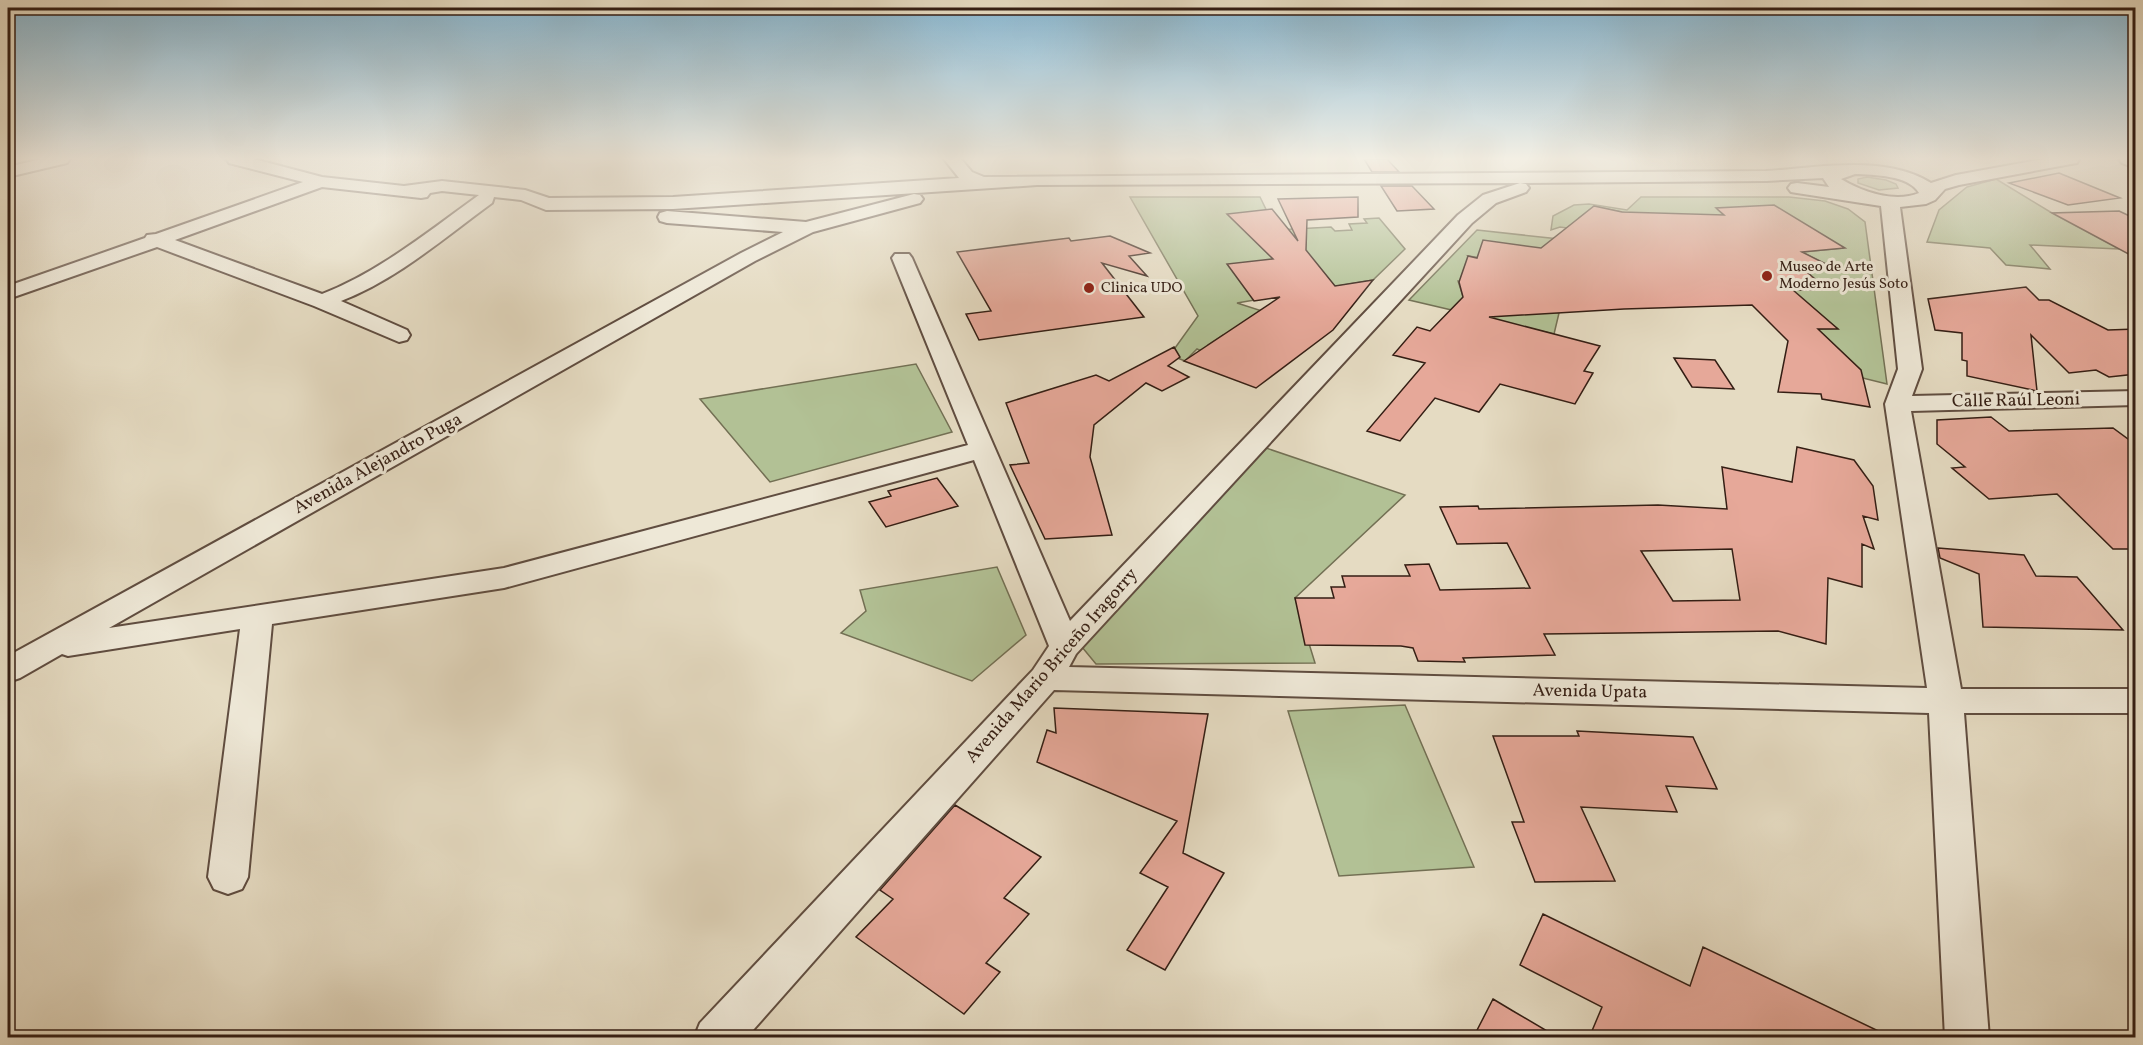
<svg xmlns="http://www.w3.org/2000/svg" width="2143" height="1045" font-family="Vollkorn,serif">
  <rect width="100%" height="100%" fill="#e5dbc2"/>
  <filter id="stains"><feTurbulence type="fractalNoise" baseFrequency=".00333" numOctaves="4"/><feColorMatrix values="0 0 0 0 .2 0 0 0 0 .09 0 0 0 0 .02 0 0 0 .5 -.17"/></filter>
  <radialGradient id="worn" r=".72"><stop offset=".6" stop-color="#630" stop-opacity="0"/><stop offset="1" stop-color="#630" stop-opacity=".3"/></radialGradient>
  <!-- green -->
  <path fill="#b2c195" stroke="#737054" stroke-width="1.5" d="M1867,177L1886,180L1896,184L1898,188L1879,190L1858,183V179Z
    M1996,179L2052,213L2119,249L2030,245L2050,269L2006,265L1990,248L1927,242L1939,210L1967,187Z
    M1130,197H1260L1276,230L1331,227L1335,231L1352,230L1349,224L1367,223L1364,219L1379,218L1405,249L1373,280L1237,303L1284,318L1254,345L1223,335L1208,345V354L1197,349L1185,361L1170,355L1198,316Z
    M1641,197H1789L1825,201L1848,209L1865,222L1887,384L1822,368L1818,329L1837,328L1777,290L1827,289L1809,274L1740,275L1797,269L1823,263L1802,252L1844,248L1717,209L1732,223L1660,220L1594,206L1579,218L1589,231L1560,227L1551,230L1553,216L1574,205L1589,204L1627,210Z
    M1477,230L1559,239L1558,250L1512,263L1468,256L1499,283L1458,281L1463,296L1559,313L1554,334L1409,300Z
    M916,364L952,432L770,482L700,399Z
    M1254,444L1405,495L1295,598L1315,663L1096,664L1077,641Z
    M997,567L1026,635L972,681L841,633L866,611L860,590Z
    M1405,705L1474,867L1339,876L1288,711Z"/>
  <!-- building -->
  <path fill="#e6a899" stroke="#341e14" stroke-width="1.5" fill-rule="evenodd" d="M1364,159H1387L1399,172H1372Z
    M2059,173L2120,198L2068,205L2009,183Z
    M1381,186H1412L1434,209L1397,211Z
    M1358,197V217L1307,220L1306,250L1335,286L1373,280L1333,330L1256,388L1184,361L1280,297L1254,301L1227,264L1273,259L1227,214L1272,209L1298,241L1278,199Z
    M1774,205L1845,248L1802,252L1824,263L1802,268L1828,290H1793L1838,329H1818L1861,370L1870,407L1822,399L1821,394L1778,392L1788,341L1752,305L1624,309L1489,317L1600,346L1584,371L1593,373L1575,404L1500,384L1479,412L1435,398L1400,441L1367,431L1425,363L1393,355L1417,327L1430,331L1463,297L1459,282L1468,256L1477,258L1483,240L1541,248L1594,206L1622,212L1724,215L1716,208Z
    M2119,211L2136,219V258L2052,213Z
    M1110,236L1150,253L1129,256L1147,276L1102,263L1144,317L979,340L966,314L991,311L957,252L1069,238L1071,241Z
    M2026,287L2039,300H2049L2108,330L2136,329V374L2109,377L2096,370L2069,373L2031,335L2037,391L1967,376V361L1962,360V333L1935,330L1928,299Z
    M1174,347L1180,357L1168,366L1189,377L1162,391L1146,383L1094,425L1090,457L1112,535L1045,539L1010,465L1029,463L1006,403L1096,375L1109,381Z
    M1674,358L1715,360L1734,389L1692,387Z
    M1991,417L2009,431L2113,428L2136,445V549H2113L2057,494L1989,499L1952,468L1965,467L1937,444V420Z
    M1797,447L1854,460L1873,486L1878,520L1863,516L1874,549L1862,544V587L1828,578L1826,644L1778,631L1544,634L1555,655L1463,658L1465,662L1418,661L1413,648L1401,646L1305,645L1295,598H1334L1331,587H1345L1342,576H1410L1405,565L1429,564L1440,590L1530,588L1507,543L1457,544L1440,507L1478,506L1479,509L1658,505L1727,509L1722,467L1792,482ZM1732,549L1740,600L1673,601L1641,551Z
    M937,478L958,506L886,527L869,502L891,496L888,491Z
    M1938,548L2024,555L2036,576L2077,577L2123,630L1983,627L1979,574L1940,558Z
    M1054,708L1208,714L1183,853L1224,873L1165,970L1127,950L1168,887L1140,873L1177,821L1037,762L1047,730L1056,733Z
    M1577,731L1693,737L1717,789L1666,786L1677,812L1581,807L1615,881L1535,882L1512,822H1524L1493,736H1579Z
    M955,805L1041,857L1004,898L1029,914L986,963L1000,972L964,1014L856,937L893,899L880,890Z
    M1543,914L1690,986L1703,947L1893,1038H1589L1602,1007L1520,965Z
    M1493,999L1513,1011L1559,1038H1473Z"/>
  <g fill="none" stroke-linecap="round" stroke-linejoin="round">
    <!-- minor casing -->
    <g stroke="#604d40" stroke-width="4">
      <path id="minor" d="M41,159H70L67,163L8,177V167Z
        M227,159H254L322,177L404,186L442,181L525,190L549,198L673,197L959,178L944,159H961L972,172L984,177L1766,171C1817,168 1885,154 1931,183L1956,175L2044,159H2079L2077,163L2071,164L1959,185L1945,189L1935,200L1926,204L1900,207L1922,369L1912,396L2136,391V405L1911,411L1961,689H2136V713H1964L1989,1038H1945L1929,713L1054,690L746,1038H694L700,1023L1033,670L1049,646L974,460L504,588L272,624L248,877L242,889L228,894L214,889L208,877L240,629L68,656L62,654L20,678L8,682V656L741,253L783,232L667,223L660,221L658,217L660,213L667,211L806,222L914,194L920,195L923,199L920,203L813,232L755,261L109,628L504,568L968,445L892,258L895,254H909L912,258L1070,621L1458,215L1483,195L1520,183L1037,185L673,209L546,210L521,200L494,197L492,203C444,238 396,280 341,301L407,330L410,335L407,340L399,342L314,306L157,247L8,299V286L145,238L147,235L156,234L303,182L229,163ZM1855,174C1874,175 1909,175 1919,193C1895,203 1862,192 1841,179ZM1823,178L1829,187L1797,183L1791,184L1788,188L1791,192L1797,193L1881,206L1898,369L1885,404L1927,688L1069,667L1076,654L1472,223L1496,203L1526,192L1529,188L1526,184L1520,183L1766,181ZM322,187L421,198L427,197L430,193L442,191L479,195C429,231 379,272 322,294L175,240Z
        M2119,159H2136V168L2122,163Z"/>
    </g>
    <!-- minor -->
    <use href="#minor" fill="#eee8d7" fill-rule="evenodd"/>
  </g>
  <!-- sky -->
  <linearGradient id="sky" x2="0" y2="1"><stop stop-color="#87b7d2"/><stop offset="0.52" stop-color="#f3efe4"/><stop offset="1" stop-color="#f3efe4" stop-opacity="0"/></linearGradient>
  <rect width="2143" height="305" fill="url(#sky)"/>
  <!-- markers -->
  <g fill="#8f2418" stroke="#eee8d7" stroke-width="2">
    <circle cx="1767" cy="276" r="6"/>
    <circle cx="1089" cy="288" r="6"/>
  </g>
  <g text-anchor="middle" dominant-baseline="central" stroke-width="6" stroke-linejoin="round" paint-order="stroke">
    <!-- far-poi labels -->
    <g font-size="15" fill="#341e14" stroke="#eee8d7" text-anchor="start">
      <text x="1779" y="267">Museo de Arte<tspan x="1779" dy="17">Moderno Jesús Soto</tspan></text>
      <text x="1101" y="288">Clinica UDO</text>
    </g>
    <!-- street labels -->
    <g font-size="18" fill="#341e14" stroke="#eee8d7">
      <text transform="translate(2016 401) rotate(-1)">Calle Raúl Leoni</text>
      <text transform="translate(378 464) rotate(-29)">Avenida Alejandro Puga</text>
      <text transform="translate(1052 666) rotate(-49)">Avenida Mario Briceño Iragorry</text>
      <text transform="translate(1590 692) rotate(1)">Avenida Upata</text>
    </g>
  </g>
  <!-- margin -->
  <rect width="2143" height="1045" fill="none" stroke="#e5dbc2" stroke-width="30"/>
  <rect x="9" y="9" width="2125" height="1027" fill="none" stroke="#341e14" stroke-width="3"/>
  <rect x="15" y="15" width="2113" height="1015" fill="none" stroke="#341e14" stroke-width="1.5"/>
  <rect width="100%" height="100%" filter="url(#stains)"/>
  <rect width="100%" height="100%" fill="url(#worn)"/>
</svg>
